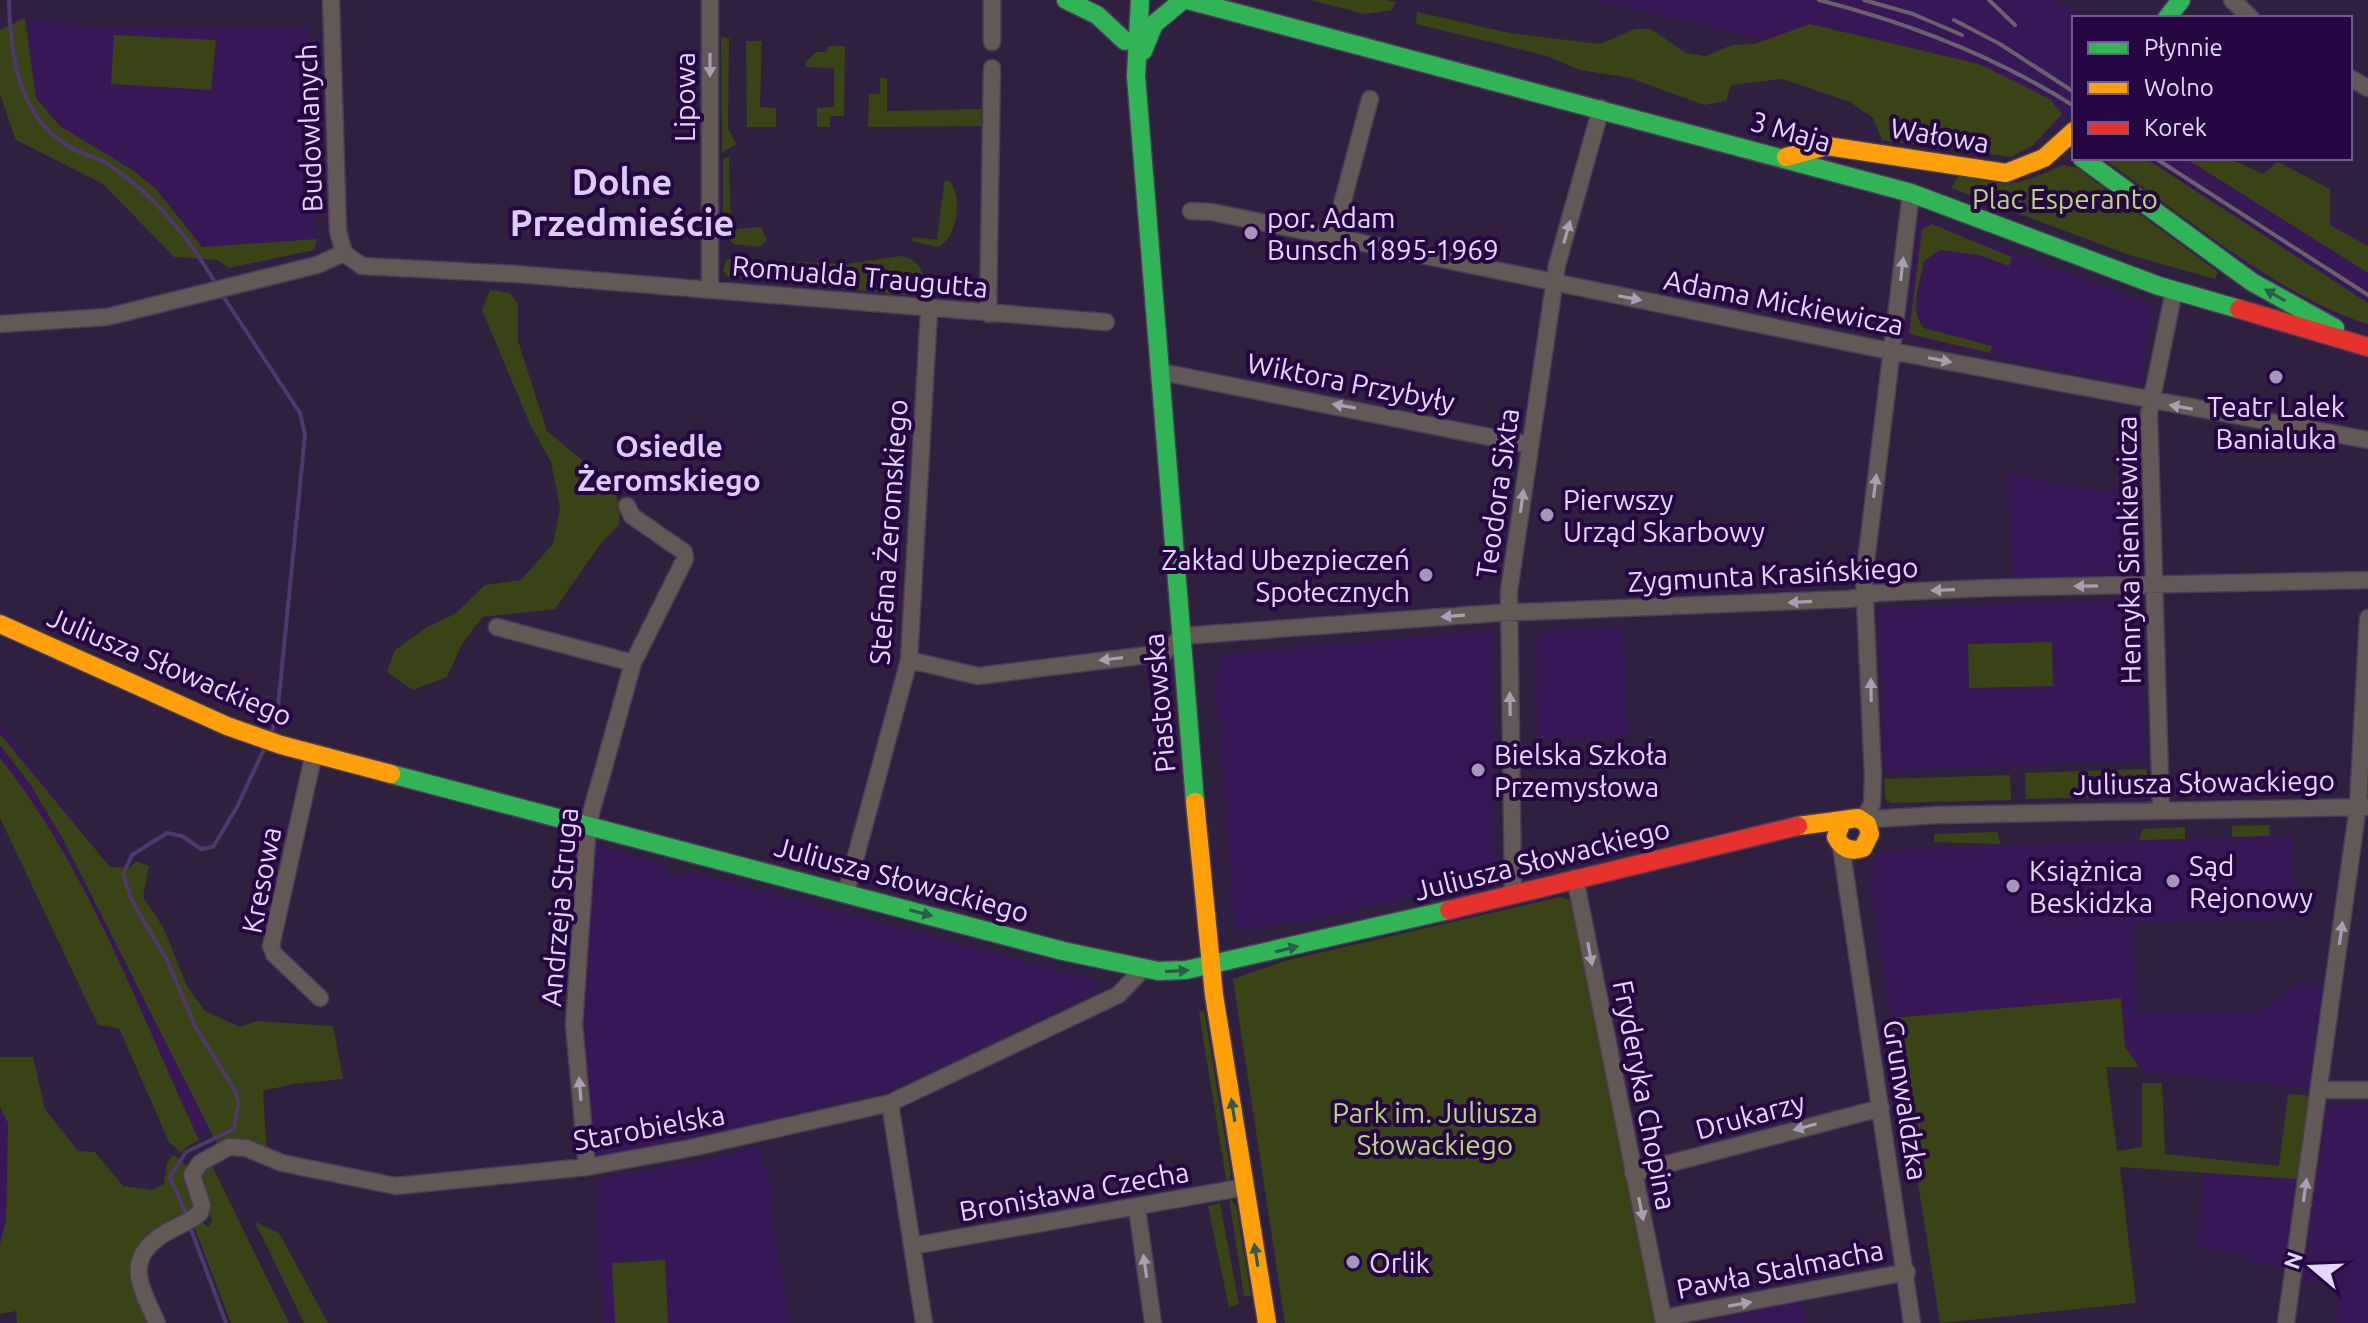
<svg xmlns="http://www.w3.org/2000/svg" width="2368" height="1323" font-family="Ubuntu,sans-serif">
  <rect width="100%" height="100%" fill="#302040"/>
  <!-- built -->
  <path fill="#371756" d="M1594,0H2056L2087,18H2074V109L2063,123L2006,153L1781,43Z
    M25,18L97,28H309L317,239L202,247L157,190L134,171L60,126L36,98Z
    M2102,158H2230L2368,242V326L2305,308Z
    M1923,218L2154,305L2141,385L1905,339L1918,226Z
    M2007,473L2075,487L2138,493L2137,572L2013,579Z
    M2138,599L2146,761L1885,771L1879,609Z
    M1624,628L1629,737L1538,739L1536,647L1541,636L1550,631Z
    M1492,630L1495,877L1317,920L1235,930L1215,673L1221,655Z
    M0,724L105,861L226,1121L180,1144L0,787Z
    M2293,835L2295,918L2134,923L2136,1013L2261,1011L2298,982L2325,987L2312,1089L2146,1072L2130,1059L2125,1047L2121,999L1892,1018L1869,878L1878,856L1888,850Z
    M594,845L666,865L667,873L680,877L691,872L1095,980L1098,985L1095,992L893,1089L727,1130L594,1156L583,1062Z
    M2368,1102V1323H2335L2340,1286L2302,1281L2312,1208L2327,1108Z
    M0,1107L8,1123L6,1221L0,1244Z
    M760,1146L774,1195L770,1203L791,1323H604L596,1212L598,1179L694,1162Z
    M2204,1173L2298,1179L2286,1268L2243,1261L2244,1254L2196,1247Z
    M1802,1301L1806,1323H1698L1742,1314Z"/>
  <!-- green -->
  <path fill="#394316" d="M1310,0H1386L1396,2L1392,10L1365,14Z
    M1417,12L1510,33L1600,44L1635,29H1651L1686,53L1705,56L1732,45L1754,44L1810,24L1979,64L2050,99L2062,114L2033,145L2011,157L1882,140L1873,118L1850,102L1783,79L1731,85L1726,101L1704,105L1630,78L1580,70L1547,56L1416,24Z
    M25,18L36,98L60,126L134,171L157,190L202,247L317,239L314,250L229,268L218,260L174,257L103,184L16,140L0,94V30Z
    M114,35L216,40L211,90L111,84Z
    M721,37L729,38L728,128L736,144L722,153Z
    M746,41H762L760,107L776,108V127H747Z
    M828,46H845L844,116H830V127H817V108L834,107V68L806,67V62L816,52H827Z
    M880,78H887V111L981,109L982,126L868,127L869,94H880Z
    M729,157L731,228L723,233V158Z
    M2102,158H2145L2368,303V324C2282,299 2177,210 2102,158Z
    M2185,158H2228L2263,174L2278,162L2330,189V225L2368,246V273Z
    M2063,165L2077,168L2218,272L2215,279L2129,255L1951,188L1959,175C2011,188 2016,186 2063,165Z
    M949,180C963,196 958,237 938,247L911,241L912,237L937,240L944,182Z
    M1932,224L2012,257L2009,266L1979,255L1940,250L1924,261C1921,281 1908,311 1924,328L1992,346L1990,353L1909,334L1922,229Z
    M761,227L767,240L760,247L733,244L729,239L737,229Z
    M901,256C915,259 920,264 924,278L915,296L735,278L727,276L723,270L727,259L846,264Z
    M490,290L510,293L518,304V341L547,431L613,486L620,508L619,525L601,543L555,609L483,617L463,642L447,677L413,690L387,672L395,650L427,627L455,614L485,585L521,580L553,544L560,508L551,462L530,424L482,310Z
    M2052,642L2053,686L1969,688L1968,644Z
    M0,734L110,867L129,868L136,861L149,866L143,897L163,927L187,986L205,1011L240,1027L256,1021L333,1026L343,1079L293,1084L263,1091L267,1153L218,1146L64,841L30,784L0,745Z
    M0,758C88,868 140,1014 199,1140L186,1147L181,1153L169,1142L119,1028L98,1025L0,818Z
    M2147,769V790L2142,796L2026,799L2025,773Z
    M2010,775L2011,800L1891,803L1885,799L1884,779Z
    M2269,825L2270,836L2232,837V826Z
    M2185,827V839L2139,840L2143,829Z
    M1997,832L2001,844L1934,842V834Z
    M1561,897L1572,901L1655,1323H1285L1233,979L1288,960Z
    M2121,998L2125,1047L2139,1067H2106L2117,1151L2142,1147V1083H2162L2165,1154L2279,1166L2288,1094L2311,1096L2297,1179L2120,1167L2136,1303L1940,1323L1892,1018Z
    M1204,1010L1231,1175L1227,1185L1199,1012Z
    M0,1057H33L45,1109L78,1151L95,1152L123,1186L152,1190L164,1184L167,1162L174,1155L188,1167L186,1178L194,1208L141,1250L154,1323H17L16,1311L0,1314V1244L6,1221L8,1123L0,1107Z
    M210,1162L289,1323H231L193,1224L200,1220L208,1227L212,1221L196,1176Z
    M1229,1198L1236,1205L1251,1296H1244Z
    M1220,1203L1239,1304L1229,1308L1208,1206Z
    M255,1222L279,1233L328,1323H304Z
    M665,1260L668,1323H615L612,1263Z"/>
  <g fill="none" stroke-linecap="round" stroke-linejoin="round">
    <!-- stream -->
    <path stroke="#4f386e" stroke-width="4" d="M9,0C10,54 18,116 68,146C82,155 99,157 112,167C155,196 191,240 217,286
      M221,293L300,413L305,435L277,717L271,733
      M187,1216L170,1177L186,1152L234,1129L238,1104L236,1092L196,1028L167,960L131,899L123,874L132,855L167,833L182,836L201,849L213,847L237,807L264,749
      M189,1224L226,1323"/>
    <!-- street casing -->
    <g stroke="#493c58" stroke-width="19">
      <path id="street" d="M331,0L338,231L344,253
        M2232,0L2251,18
        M992,42V0
        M2350,78L2368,88
        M1191,211L1212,212L1875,348L2368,440
        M1333,238L1370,99
        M710,289V0
        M988,314L992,68
        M0,324L107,317L317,265L344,253L362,266L516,274L1106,322
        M1161,372L1530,445
        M497,627L633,663
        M909,660L978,676L1164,653L1182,636L1497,613L1849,599L1877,593L1987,588L2368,580
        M314,753L271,946L274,954L320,998
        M2161,809L2149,413L2174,291
        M1863,820L1872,804L1873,775L1864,578L1911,193
        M1867,824L1874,819L1937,815L2367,807
        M1841,846L1912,1323
        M1575,878L1664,1323
        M846,893L909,660L929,311
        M1513,894L1509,591L1557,265L1601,108
        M2319,1090H2368
        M890,1103L924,1323
        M587,1167L574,1024L588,824L633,663L685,559L684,552L632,516L627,506
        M1633,1173L1881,1108
        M1137,1208L1153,1323
        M912,1246L1245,1187
        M1663,1318L1907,1272
        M157,1323C140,1285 122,1258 167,1232C178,1226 191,1221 200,1213L202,1205L192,1175L200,1163L229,1147L246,1148L282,1163L396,1186L587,1167L691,1148L890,1103L1118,995L1142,970
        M2286,1323L2358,806L2368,618"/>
    </g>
    <!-- fast casing -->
    <g stroke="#493c58" stroke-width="21">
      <path id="fast" d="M1066,0L1097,15L1125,41
        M1140,0L1136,76L1195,802
        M1188,0L1911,193L2159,286L2239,309
        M2167,18L2181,0
        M1143,51L1154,24L1183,0
        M2082,158L2252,282L2335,328
        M391,774L1063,951L1158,971L1186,970L1449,910"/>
    </g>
    <!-- slow casing -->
    <g stroke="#493c58" stroke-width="21">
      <path id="slow" d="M1786,157L1827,146L2006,173L2044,158L2074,131
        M0,624L227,726L281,745L391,774
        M1195,802L1214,995L1267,1323
        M1798,826L1858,818L1867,824L1870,834L1863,848C1851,852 1842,849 1836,837L1842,821"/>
    </g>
    <!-- jam casing -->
    <g stroke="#493c58" stroke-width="21">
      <path id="jam" d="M2239,309L2368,347
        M1449,910L1798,826"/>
    </g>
    <!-- street -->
    <use href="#street" stroke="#625856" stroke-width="16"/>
    <!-- fast -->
    <use href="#fast" stroke="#30b455" stroke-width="18"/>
    <!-- slow -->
    <use href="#slow" stroke="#ff9f0a" stroke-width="18"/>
    <!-- jam -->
    <use href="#jam" stroke="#e5322d" stroke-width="18"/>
    <!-- rail -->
    <path stroke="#6b606d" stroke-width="4" d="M1819,0C1909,23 1995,56 2074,106
      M1864,0L1913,14L1962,35
      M1989,0L2015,25
      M1954,20L2000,44L2074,92
      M2155,158L2368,295"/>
  </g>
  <!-- one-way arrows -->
  <defs><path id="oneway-solid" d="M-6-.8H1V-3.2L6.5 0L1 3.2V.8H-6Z" transform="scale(2)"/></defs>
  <g fill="#aa9eb1">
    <use href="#oneway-solid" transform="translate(710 65) rotate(90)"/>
    <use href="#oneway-solid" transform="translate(1567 232) rotate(-74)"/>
    <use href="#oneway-solid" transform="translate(1902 269) rotate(-83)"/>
    <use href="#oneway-solid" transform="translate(1630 298) rotate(11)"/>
    <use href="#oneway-solid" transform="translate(1940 360) rotate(11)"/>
    <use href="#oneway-solid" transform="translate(1344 406) rotate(-170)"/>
    <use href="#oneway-solid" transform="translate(2181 407) rotate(-170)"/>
    <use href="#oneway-solid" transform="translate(1875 486) rotate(-83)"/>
    <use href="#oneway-solid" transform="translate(1522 501) rotate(-82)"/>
    <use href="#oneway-solid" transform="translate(2086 586) rotate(179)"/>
    <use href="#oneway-solid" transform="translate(1943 590) rotate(178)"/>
    <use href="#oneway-solid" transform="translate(1800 602) rotate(177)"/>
    <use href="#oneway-solid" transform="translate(1453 616) rotate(176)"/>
    <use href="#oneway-solid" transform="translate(1111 659) rotate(173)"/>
    <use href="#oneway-solid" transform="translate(1871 690) rotate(-91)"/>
    <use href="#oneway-solid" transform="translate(1510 704) rotate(-91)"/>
    <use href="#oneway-solid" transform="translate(2341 933) rotate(-82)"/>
    <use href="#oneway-solid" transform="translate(1590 954) rotate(79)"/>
    <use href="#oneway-solid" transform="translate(580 1089) rotate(-95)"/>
    <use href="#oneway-solid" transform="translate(1805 1127) rotate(165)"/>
    <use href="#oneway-solid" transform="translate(2305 1190) rotate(-82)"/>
    <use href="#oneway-solid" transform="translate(1641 1209) rotate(79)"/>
    <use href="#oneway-solid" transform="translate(1145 1266) rotate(-98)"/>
    <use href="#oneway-solid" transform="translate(1740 1304) rotate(-10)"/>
  </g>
  <g fill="#2b5d4c">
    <use href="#oneway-solid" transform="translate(2275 295) rotate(-151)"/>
    <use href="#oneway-solid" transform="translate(921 913) rotate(15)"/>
    <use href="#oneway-solid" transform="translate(1287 949) rotate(-14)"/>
    <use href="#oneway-solid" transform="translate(1177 971) rotate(-3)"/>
    <use href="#oneway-solid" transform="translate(1233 1110) rotate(-99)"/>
    <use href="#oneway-solid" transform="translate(1256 1255) rotate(-99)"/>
  </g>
  <!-- markers -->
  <g fill="#a697ba" stroke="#260642" stroke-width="3">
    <circle cx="1251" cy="233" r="8"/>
    <circle cx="2276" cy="377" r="8"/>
    <circle cx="1547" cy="515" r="8"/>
    <circle cx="1426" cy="575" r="8"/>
    <circle cx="1478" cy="770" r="8"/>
    <circle cx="2173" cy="881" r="8"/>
    <circle cx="2013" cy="886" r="8"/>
    <circle cx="1353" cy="1262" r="8"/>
  </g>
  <g text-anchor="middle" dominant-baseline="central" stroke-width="8" stroke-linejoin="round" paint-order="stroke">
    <!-- street labels -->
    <g font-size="28" fill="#e5d7fc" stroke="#260642">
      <text transform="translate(684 97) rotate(-90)">Lipowa</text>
      <text transform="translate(309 128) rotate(-92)">Budowlanych</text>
      <text transform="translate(1791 131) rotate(16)">3 Maja</text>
      <text transform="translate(1940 135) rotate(9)">Wałowa</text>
      <text transform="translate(860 276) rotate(5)">Romualda Traugutta</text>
      <text transform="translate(1784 302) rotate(11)">Adama Mickiewicza</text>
      <text transform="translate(1351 382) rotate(11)">Wiktora Przybyły</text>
      <text transform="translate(1497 493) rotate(-82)">Teodora Sixta</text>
      <text transform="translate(888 532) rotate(-86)">Stefana Żeromskiego</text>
      <text transform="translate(2128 550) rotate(-91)">Henryka Sienkiewicza</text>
      <text transform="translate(1773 574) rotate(-3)">Zygmunta Krasińskiego</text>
      <text transform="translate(170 666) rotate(23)">Juliusza Słowackiego</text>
      <text transform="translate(1159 703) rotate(-95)">Piastowska</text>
      <text transform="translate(2204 782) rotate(-1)">Juliusza Słowackiego</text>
      <text transform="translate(1542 859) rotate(-14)">Juliusza Słowackiego</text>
      <text transform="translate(902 879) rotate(15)">Juliusza Słowackiego</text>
      <text transform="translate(261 880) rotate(-79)">Kresowa</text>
      <text transform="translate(559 907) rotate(-85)">Andrzeja Struga</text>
      <text transform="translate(1645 1095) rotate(79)">Fryderyka Chopina</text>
      <text transform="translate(1906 1100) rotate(81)">Grunwaldzka</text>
      <text transform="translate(1750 1115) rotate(-15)">Drukarzy</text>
      <text transform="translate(649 1127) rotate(-10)">Starobielska</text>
      <text transform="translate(1074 1191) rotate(-10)">Bronisława Czecha</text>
      <text transform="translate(1780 1269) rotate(-11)">Pawła Stalmacha</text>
    </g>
    <!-- park labels -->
    <g font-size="28" fill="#bad677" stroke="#260642">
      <text x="2065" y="198">Plac Esperanto</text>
      <text x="1435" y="1112">Park im. Juliusza<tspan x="1435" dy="32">Słowackiego</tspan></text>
    </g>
    <!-- poi labels -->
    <g font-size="28" fill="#e5d7fc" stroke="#260642" text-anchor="start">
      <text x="1267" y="217">por. Adam<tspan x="1267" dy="32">Bunsch 1895-1969</tspan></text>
      <text x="2276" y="406" text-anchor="middle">Teatr Lalek<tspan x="2276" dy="32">Banialuka</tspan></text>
      <text x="1563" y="499">Pierwszy<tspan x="1563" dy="32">Urząd Skarbowy</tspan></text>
      <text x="1410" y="559" text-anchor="end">Zakład Ubezpieczeń<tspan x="1410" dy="32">Społecznych</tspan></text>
      <text x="1494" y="754">Bielska Szkoła<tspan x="1494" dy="32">Przemysłowa</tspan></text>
      <text x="2189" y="865">Sąd<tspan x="2189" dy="32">Rejonowy</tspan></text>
      <text x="2029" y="870">Książnica<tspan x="2029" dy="32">Beskidzka</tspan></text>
      <text x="1369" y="1262">Orlik</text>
    </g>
    <!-- neighbourhood labels -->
    <g font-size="30" font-weight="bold" fill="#ddccf8" stroke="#260642">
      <text x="669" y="446">Osiedle<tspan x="669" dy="34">Żeromskiego</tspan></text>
    </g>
    <!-- district labels -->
    <g font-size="36" font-weight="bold" fill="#ddccf8" stroke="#260642">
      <text x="622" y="181">Dolne<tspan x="622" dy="41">Przedmieście</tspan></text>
    </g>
  </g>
  <!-- legend -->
  <rect x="2072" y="16" width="280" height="144" fill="#260642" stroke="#725a8c" stroke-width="2"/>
  <rect x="2088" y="42" width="40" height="12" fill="#30b455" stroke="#725a8c" stroke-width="2"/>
  <text x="2144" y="56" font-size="24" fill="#e5d7fc">Płynnie</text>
  <rect x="2088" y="82" width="40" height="12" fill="#ff9f0a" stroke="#725a8c" stroke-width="2"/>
  <text x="2144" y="96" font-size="24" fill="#e5d7fc">Wolno</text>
  <rect x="2088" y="122" width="40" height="12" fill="#e5322d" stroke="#725a8c" stroke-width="2"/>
  <text x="2144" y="136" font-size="24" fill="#e5d7fc">Korek</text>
  <!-- north arrow -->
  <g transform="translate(2312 1267) rotate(289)" stroke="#260642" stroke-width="6" paint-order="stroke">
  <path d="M0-6L14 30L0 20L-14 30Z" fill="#e5d7fc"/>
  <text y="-12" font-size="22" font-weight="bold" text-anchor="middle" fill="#e5d7fc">N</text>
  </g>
</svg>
